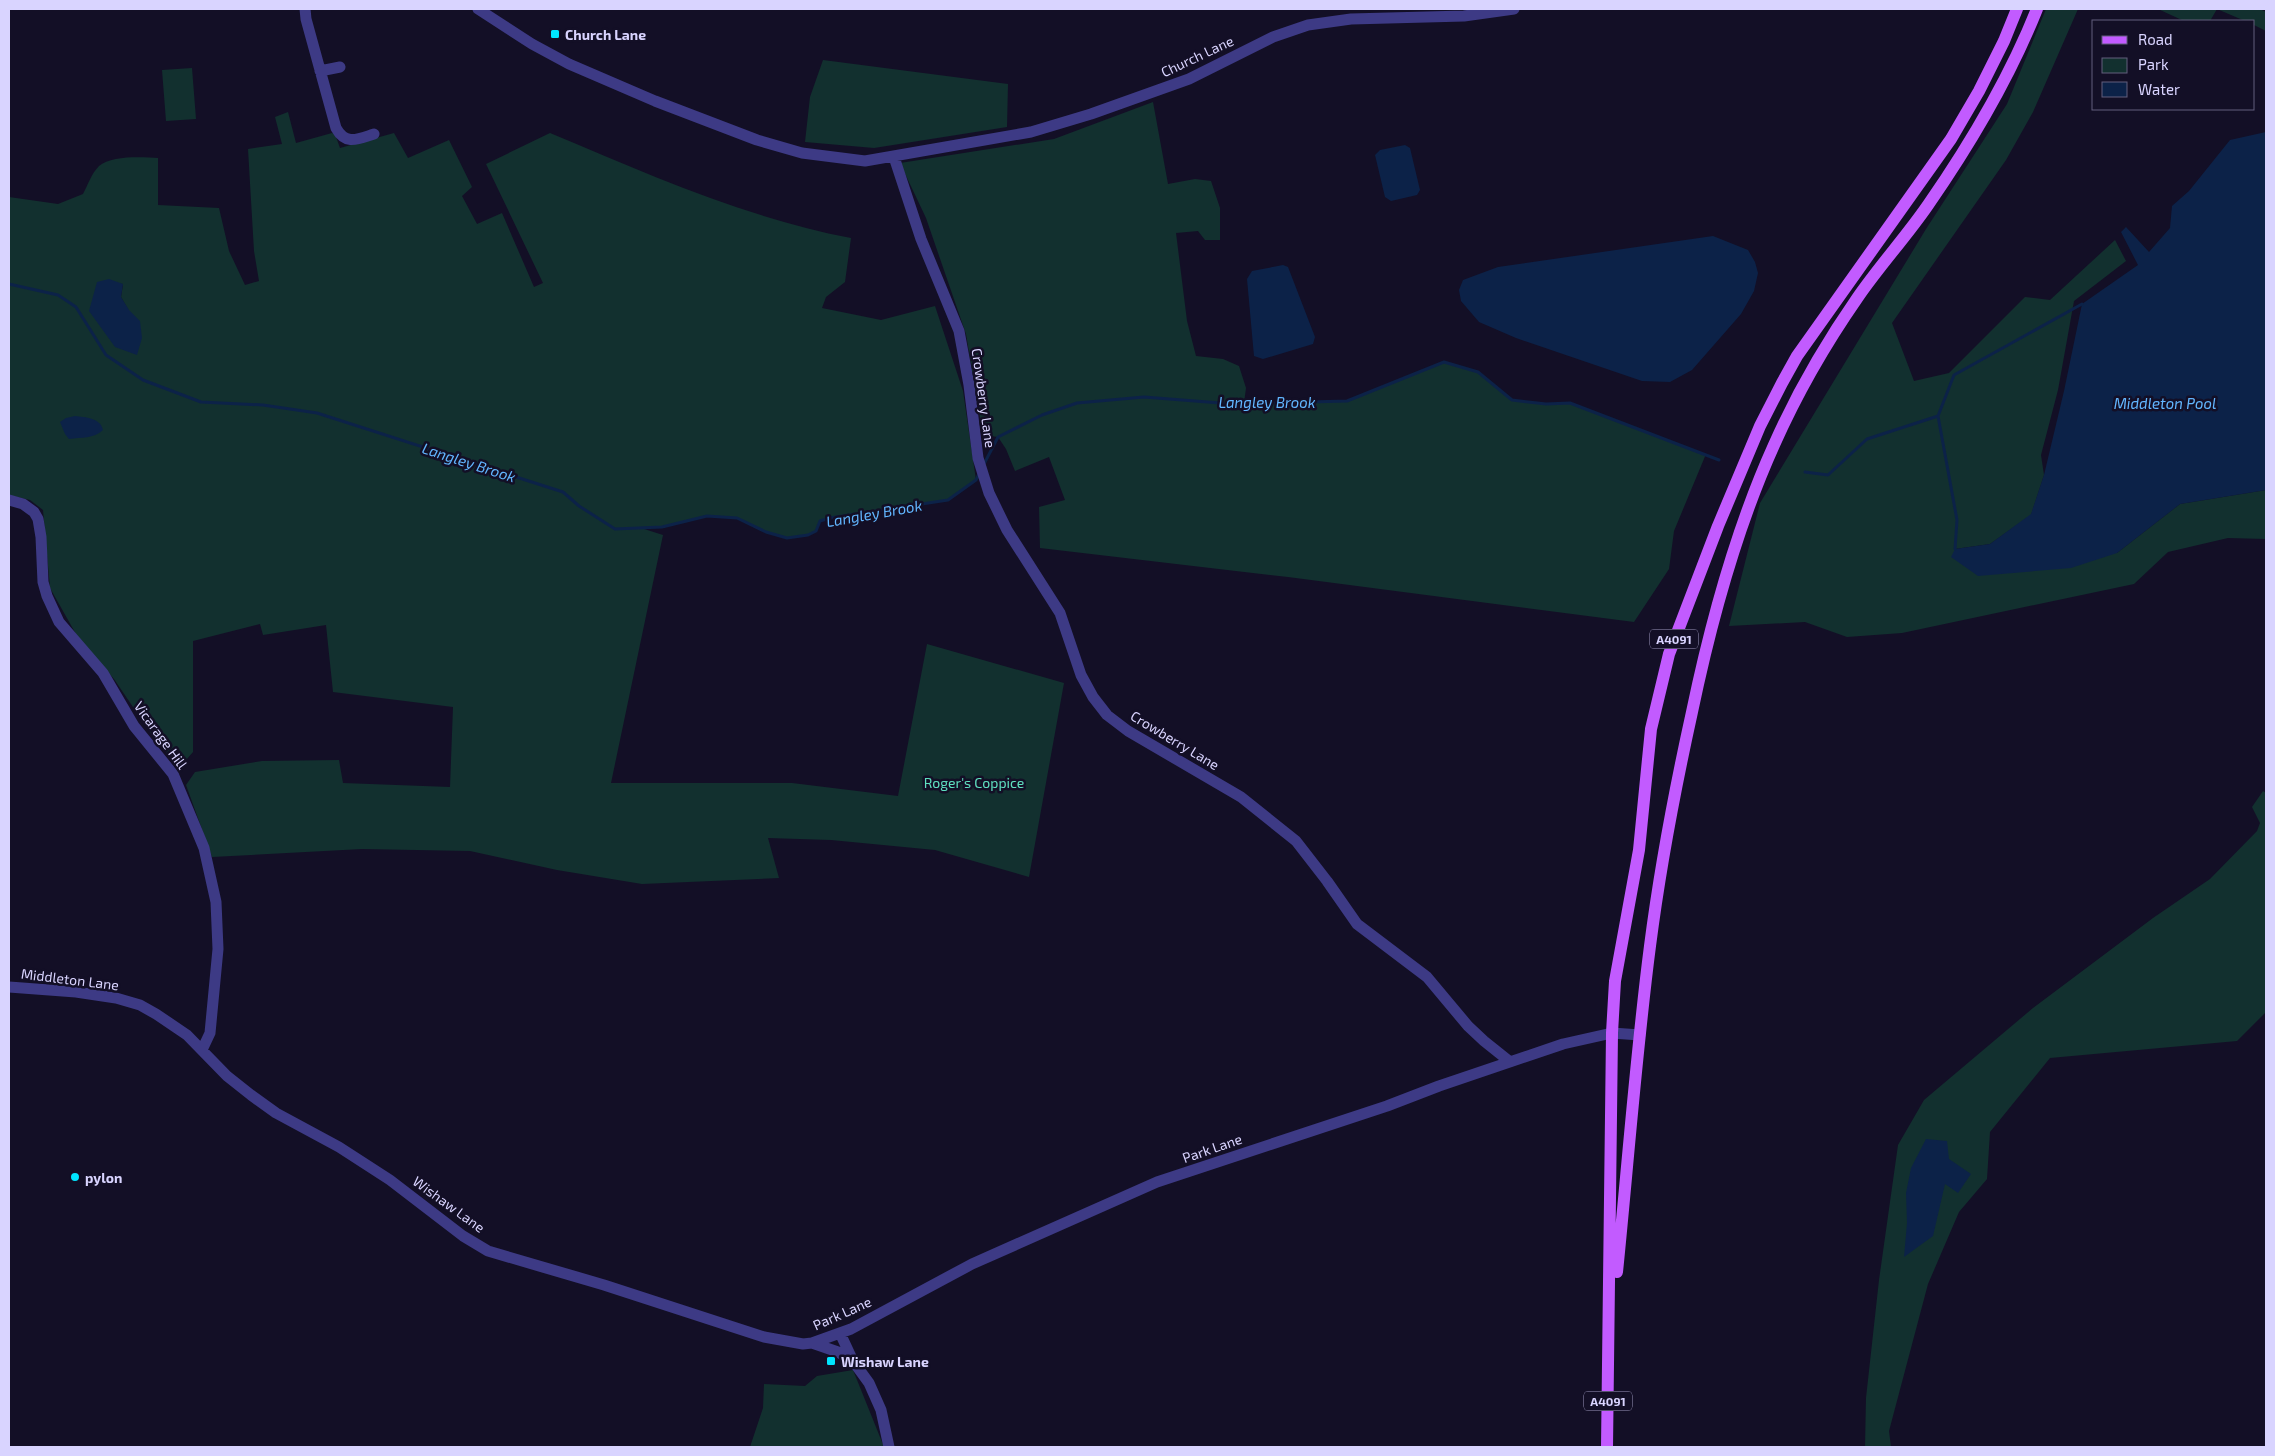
<svg xmlns="http://www.w3.org/2000/svg" width="2275" height="1456" font-family="'Exo 2',sans-serif">
  <rect width="100%" height="100%" fill="#130f26"/>
  <!-- green -->
  <path fill="#12302f" fill-rule="evenodd" d="M2046,9H2078L2033,112L2006,160L1892,323L1914,381L1949,373L2025,297L2050,300L2115,240L2126,261L2074,301L2058,390L2041,455L2044,475L2031,515L1990,544L1955,549L2117,553L2180,504L2266,490V539L2228,538L2168,552L2134,584L1902,633L1847,637L1805,622L1729,626L1760,503L1926,229L2007,104Z
    M2158,9H2260L2266,12V31L2254,25V21H2245L2217,9L2210,21H2184Z
    M823,60L1008,84L1007,127L874,148L805,142L810,97Z
    M192,68L196,119L166,121L162,70Z
    M1153,102L1168,184L1195,179L1211,181L1220,208V240H1205L1198,231L1176,233L1187,321L1196,356L1223,359L1239,366L1246,388L1244,403L1347,401L1444,362L1478,372L1512,400L1546,404L1570,403L1706,454L1674,531L1669,569L1634,622L1288,577L1040,548L1039,507L1065,500L1049,457L1015,471L1006,449L998,437L983,435L966,334L926,218L900,163L1054,139Z
    M288,112L296,143L332,133L335,134L340,148L394,133L408,158L449,140L472,187L462,196L477,224L502,213L534,287L543,283L486,164L550,133C648,174 746,218 851,238L845,282L826,297L822,308L881,320L935,306L963,391L976,480L948,500L820,521L816,531L808,535L787,538L766,532L737,518L707,516L662,527L641,528L663,535L611,783H792L898,796L927,644L1064,683L1029,877L935,850L831,840L768,838L779,878L642,884L557,870L470,851L362,849L212,857L186,785L195,772L262,761L339,760L343,783L450,787L453,707L333,692L326,625L263,635L260,624L193,641V752L179,768L154,738L114,679L81,643L50,588L43,510L30,500L9,495V197L58,204L83,194C88,185 91,174 99,166C111,155 143,157 158,158V205L219,208L229,251L245,285L259,281L254,251L248,149L282,144L275,117ZM97,282L123,284L121,297L129,311L140,321Z
    M2263,791L2266,793V1012L2237,1041L2050,1058L1990,1132L1987,1179L1959,1212L1928,1284L1889,1431L1891,1447H1865L1866,1398L1879,1280L1898,1145L1924,1100L2033,1008L2153,918L2210,879L2257,831L2260,823L2252,807Z
    M853,1370L884,1447H750L763,1408L764,1384L805,1386L817,1376Z"/>
  <!-- water -->
  <path fill="#0c2248" d="M2266,132V490L2180,504L2117,553L2071,568L1978,576L1951,557L1955,549L1990,544L2031,514L2044,475L2064,391L2082,304L2138,265L2121,232L2126,227L2149,252L2170,228L2172,206L2189,191L2230,140Z
    M1405,145L1410,148L1420,190L1417,195L1391,201L1385,197L1375,155L1380,150Z
    M1713,236L1748,250L1755,262L1758,273L1754,291L1741,314L1692,370L1670,382L1642,381L1516,338L1479,322L1461,301L1459,290L1463,280L1498,267Z
    M1283,265L1288,267L1315,337L1313,344L1263,359L1254,356L1247,279L1252,271Z
    M109,279L123,284L121,297L129,310L140,321L142,338L137,355L115,347L89,311L97,282Z
    M75,416C85,417 101,418 103,430C93,439 82,437 69,439L65,434L60,422L66,418Z
    M1926,1139L1947,1141L1949,1159L1971,1174L1958,1193L1945,1184L1933,1236L1904,1257L1907,1223L1906,1193L1911,1168Z"/>
  <g fill="none" stroke-linecap="round" stroke-linejoin="round">
    <!-- stream -->
    <path stroke="#0c2248" stroke-width="3" d="M9,284L58,295L76,307L106,355L143,380L201,402L263,405L317,413L563,492L579,506L615,529L662,527L707,516L737,518L766,532L787,538L808,535L816,531L820,521L830,518L948,500L976,480L979,474
      M1938,416L1954,375L2082,304
      M984,464L998,437L1042,415L1077,403L1144,397L1233,404L1347,401L1444,362L1478,372L1512,400L1546,404L1570,403L1719,460
      M1805,472L1828,475L1867,439L1938,416L1957,520L1955,549"/>
    <!-- street -->
    <path stroke="#3d3a85" stroke-width="11" d="M305,9L306,19L336,128C346,146 358,139 374,134
      M478,9L532,44L569,64L655,101L757,140L802,153L865,161L1031,132L1091,114L1189,79L1273,37L1308,25L1351,19L1464,16L1514,9
      M320,71L340,67
      M894,157L921,239L959,331L969,385L978,458L989,493L1007,530L1060,613L1081,675L1093,697L1107,715L1128,731L1241,797L1296,841L1327,881L1357,924L1427,977L1468,1026L1484,1041L1509,1061
      M9,500L23,504L34,512L38,519L41,537L43,582L47,596L59,622L103,673L134,726L173,774L204,848L216,902L218,949L210,1033L202,1050
      M9,987L76,992L116,998L140,1005L156,1014L187,1035L227,1076L251,1095L276,1113L339,1147L390,1180L463,1236L488,1251L604,1285L764,1337L803,1344L812,1343L838,1352L853,1361
      M840,1333L853,1361L869,1383L881,1410L889,1447
      M812,1343L851,1329L972,1264L1157,1182L1387,1106L1439,1086L1563,1044L1612,1033L1640,1035"/>
    <!-- primary -->
    <path stroke="#c25bff" stroke-width="12" d="M1617,1272C1628,1163 1636,1054 1650,946C1660,868 1675,789 1692,712C1711,621 1736,529 1774,445C1797,393 1826,343 1858,297C1880,265 1906,237 1928,205C1971,143 2009,79 2037,9
      M1607,1447L1612,1033L1615,981L1639,850L1651,729L1669,654L1718,526L1760,426L1782,383L1797,356L1951,139L1979,91L2004,41L2017,9"/>
  </g>
  <!-- markers -->
  <g fill="#00e5ff" stroke="#130f26" stroke-width="2">
    <rect x="550" y="29" width="10" height="10" rx="2.5"/>
    <circle cx="75" cy="1177" r="5"/>
    <rect x="826" y="1356" width="10" height="10" rx="2.5"/>
  </g>
  <g text-anchor="middle" dominant-baseline="central" stroke-width="5" stroke-linejoin="round" paint-order="stroke">
    <!-- shield labels -->
    <g fill="#130f26" stroke="#9e99be" stroke-width="1">
      <rect x="1650" y="629.5" width="48" height="19" rx="4"/>
      <rect x="1584" y="1391.5" width="48" height="19" rx="4"/>
    </g>
    <g font-size="12" font-weight="bold" fill="#d9d4ff">
      <text x="1674" y="639">A4091</text>
      <text x="1608" y="1401">A4091</text>
    </g>
    <!-- poi labels -->
    <g font-size="14" font-weight="bold" fill="#d9d4ff" stroke="#130f26" text-anchor="start">
      <text x="565" y="34">Church Lane</text>
      <text x="85" y="1177">pylon</text>
      <text x="841" y="1361">Wishaw Lane</text>
    </g>
    <!-- street labels -->
    <g font-size="14" fill="#d9d4ff" stroke="#130f26">
      <text transform="translate(1197 56) rotate(-25)">Church Lane</text>
      <text transform="translate(984 398) rotate(82)">Crowberry Lane</text>
      <text transform="translate(161 735) rotate(54)">Vicarage Hill</text>
      <text transform="translate(1175 740) rotate(31)">Crowberry Lane</text>
      <text transform="translate(70 979) rotate(7)">Middleton Lane</text>
      <text transform="translate(1212 1148) rotate(-19)">Park Lane</text>
      <text transform="translate(449 1204) rotate(36)">Wishaw Lane</text>
      <text transform="translate(842 1313) rotate(-24)">Park Lane</text>
    </g>
    <!-- park labels -->
    <g font-size="14" fill="#5fe0c0" stroke="#130f26">
      <text x="974" y="782">Roger's Coppice</text>
    </g>
    <!-- water labels -->
    <g font-size="15" font-style="italic" fill="#62b6ff" stroke="#130f26">
      <text x="1267" y="402">Langley Brook</text>
      <text x="2165" y="403">Middleton Pool</text>
      <text transform="translate(469 462) rotate(18)">Langley Brook</text>
      <text transform="translate(874 513) rotate(-10)">Langley Brook</text>
    </g>
  </g>
  <!-- border -->
  <rect width="2275" height="1456" fill="none" stroke="#d9d4ff" stroke-width="20"/>
  <!-- legend -->
  <rect x="2092" y="20" width="162" height="90" fill="#130f26" stroke="#625e7d"/>
  <rect x="2102" y="36" width="25" height="8" fill="#c25bff" stroke="#625e7d"/>
  <text x="2138" y="45" font-size="15" fill="#d9d4ff">Road</text>
  <rect x="2102" y="58" width="25" height="15" fill="#12302f" stroke="#625e7d"/>
  <text x="2138" y="70" font-size="15" fill="#d9d4ff">Park</text>
  <rect x="2102" y="82" width="25" height="15" fill="#0c2248" stroke="#625e7d"/>
  <text x="2138" y="95" font-size="15" fill="#d9d4ff">Water</text>
</svg>
